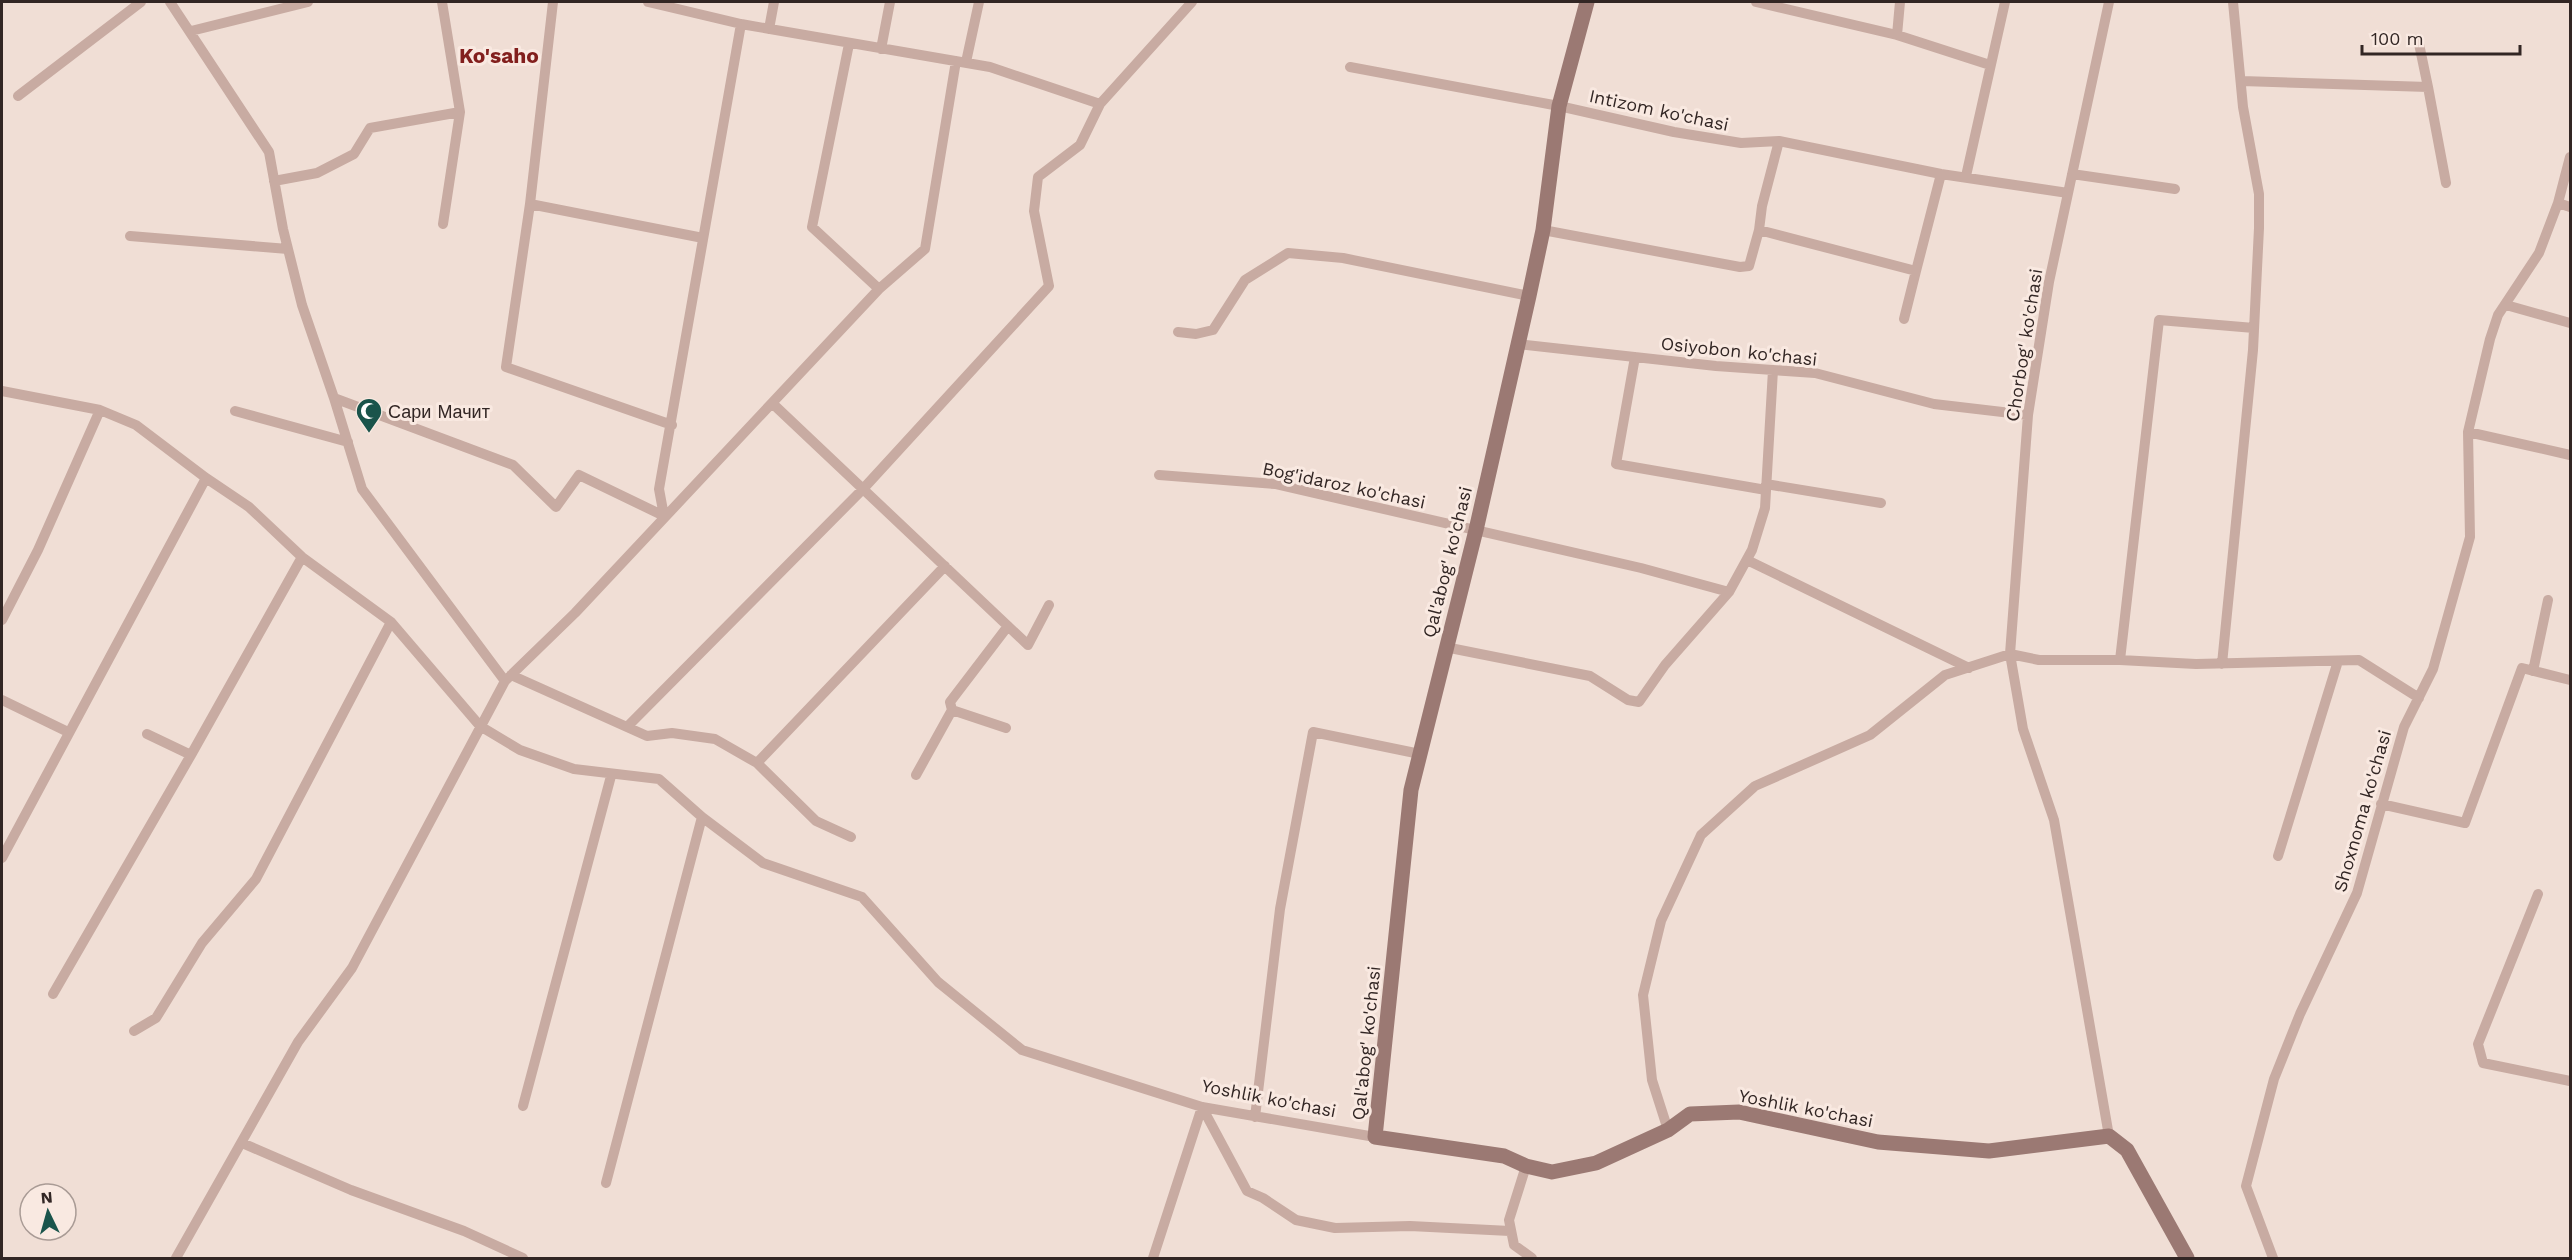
<svg xmlns="http://www.w3.org/2000/svg" width="2572" height="1260" font-family="'Work Sans',sans-serif">
  <rect width="100%" height="100%" fill="#f0ded5"/>
  <g fill="none" stroke-linecap="round" stroke-linejoin="round">
    <!-- street -->
    <path stroke="#c8aba2" stroke-width="10" d="M170,2L269,152L283,229L302,305L334,398L362,489L505,681
      M553,2L530,204L506,367L672,425
      M648,2L741,24L990,67L1100,104
      M1756,2L1897,35L1990,65
      M769,29L774,2
      M191,31L308,2
      M1897,35L1900,2
      M2418,39L2428,87
      M881,49L890,2
      M966,62L979,2
      M1350,67L1559,106L1674,132L1741,143L1779,141L1941,174L2068,193
      M2242,81L2428,87L2446,183
      M18,96L141,2
      M1779,141L1762,206L1759,230L1916,271L1941,174
      M2072,174L2175,189
      M1966,176L2005,2
      M274,181L317,173L354,154L370,128L460,112L442,2
      M2558,203L2570,207
      M530,204L703,238
      M443,224L460,112
      M1543,230L1740,267L1749,266L1759,230
      M130,236L288,249
      M879,289L925,249L956,61
      M2506,305L2570,323
      M1904,319L1916,271
      M1178,332L1196,334L1213,330L1245,280L1288,253L1343,258L1529,296
      M1517,344L1716,366L1815,373L1934,404L2028,415
      M1635,357L1616,464L1766,490
      M2,391L100,410L136,425L206,478L249,507L302,557L391,622L480,726L520,750L574,769L659,779L702,817L763,863L862,897L938,982L1022,1050L1202,1107L1375,1137
      M334,398L513,465L556,507L579,475L664,516
      M772,403L879,289L812,227L849,44
      M235,411L348,442
      M2468,432L2570,455
      M1159,475L1275,484L1641,568L1729,592
      M1766,484L1881,503
      M664,516L659,489L741,24
      M1747,560L1969,668
      M2,620L38,550L100,410
      M1445,647L1590,676L1628,700L1639,702L1665,665L1729,592L1752,550L1765,508L1773,370
      M2120,660L2159,320L2254,328
      M2222,664L2253,350L2259,228V194L2243,107L2233,2
      M2533,671L2548,600
      M511,675L647,736L672,733L715,739L757,763
      M2,700L68,732
      M627,727L863,489L1049,286L1034,211L1038,177L1080,145L1100,104L1192,2
      M1006,728L952,710L950,702L1008,626
      M147,734L191,755L302,557
      M916,775L952,710
      M2381,804L2465,823L2522,668L2570,680
      M851,837L816,821L757,763L945,566
      M2278,856L2338,661
      M2,858L206,478
      M2538,894L2478,1044L2483,1063L2570,1081
      M53,994L191,755
      M134,1031L156,1018L202,943L256,879L391,622
      M523,1106L611,776
      M1255,1117L1280,909L1313,732L1420,754
      M1668,1130L1652,1080L1643,995L1661,921L1701,835L1755,786L1870,735L1945,675L2010,654L2028,415L2049,282L2109,2
      M2109,1136L2054,820L2023,729L2010,654L2039,660H2120L2196,664L2359,660L2419,698
      M242,1143L351,1190L464,1231L523,1258
      M1526,1166L1509,1220L1514,1245L1532,1258
      M606,1183L702,817
      M176,1258L298,1042L352,968L505,681L575,613L772,403L1028,645L1049,605
      M1153,1258L1202,1107L1247,1191L1263,1198L1296,1220L1335,1228L1410,1226L1510,1231
      M2273,1258L2246,1186L2274,1079L2300,1014L2357,893L2404,727L2433,669L2470,537L2468,432L2490,339L2498,315L2539,253L2558,203L2570,157"/>
    <!-- secondary -->
    <path stroke="#9b7973" stroke-width="15" d="M1587,2L1559,106L1543,230L1529,296L1476,530L1411,790L1375,1137L1504,1156L1526,1166L1552,1172L1596,1163L1668,1130L1690,1114L1739,1112L1878,1142L1989,1151L2109,1136L2127,1150L2187,1258"/>
  </g>
  <!-- icons -->
  <defs>
    <g id="mosque-pin" transform="scale(1.35)"><path d="M0 17L-7.5 6A9.5 9.5 0 1 1 7.5 6Z" fill="#1a544b" stroke="#f9e9e1"/><path d="M3.5-4.9A6 6 0 1 0 3.5 4.9A5 5 0 1 1 3.5-4.9Z" fill="#fff"/></g>
  </defs>
  <g fill-rule="evenodd">
    <use href="#mosque-pin" x="369" y="411"/>
  </g>
  <g text-anchor="middle" dominant-baseline="central" stroke-width="6" stroke-linejoin="round" paint-order="stroke">
    <!-- street labels -->
    <g font-size="18" fill="#322624" stroke="#f9e9e1">
      <text transform="translate(1659 110) rotate(12)">Intizom ko'chasi</text>
      <text transform="translate(2024 345) rotate(-81)">Сhorbog' ko'chasi</text>
      <text transform="translate(1739 351) rotate(6)">Osiyobon ko'chasi</text>
      <text transform="translate(1344 485) rotate(12)">Bog'idaroz ko'chasi</text>
      <text transform="translate(1447 562) rotate(-76)">Qal'abog' ko'chasi</text>
      <text transform="translate(2362 811) rotate(-74)">Shoxnoma ko'chasi</text>
      <text transform="translate(1366 1043) rotate(-84)">Qal'abog' ko'chasi</text>
      <text transform="translate(1269 1098) rotate(11)">Yoshlik ko'chasi</text>
      <text transform="translate(1806 1108) rotate(11)">Yoshlik ko'chasi</text>
    </g>
    <!-- poi labels -->
    <g font-size="18" fill="#322624" stroke="#f9e9e1" text-anchor="start">
      <text x="388" y="411">Сари Мачит</text>
    </g>
    <!-- quarter labels -->
    <g font-size="21" font-weight="bold" fill="#821f1d" stroke="#f9e9e1">
      <text x="499" y="55">Ko'saho</text>
    </g>
  </g>
  <!-- border -->
  <rect width="2572" height="1260" fill="none" stroke="#322624" stroke-width="6"/>
  <!-- north arrow -->
  <g transform="translate(48 1212) rotate(355)"><circle r="28" fill="#f9e9e1" stroke="#a99b95" stroke-width="1.5"/>
  <path d="M0-4.5L10 22L0 15L-10 22Z" fill="#1a544b"/>
  <text y="-9" font-size="16" font-weight="bold" text-anchor="middle" fill="#322624">N</text>
  </g>
  <!-- scale -->
  <path d="M2362 45v9h158v-9" fill="none" stroke="#322624" stroke-width="3"/>
  <text x="2371" y="45" font-size="18" fill="#322624" stroke="#f9e9e1" stroke-width="4.5" paint-order="stroke">100 m</text>
</svg>
